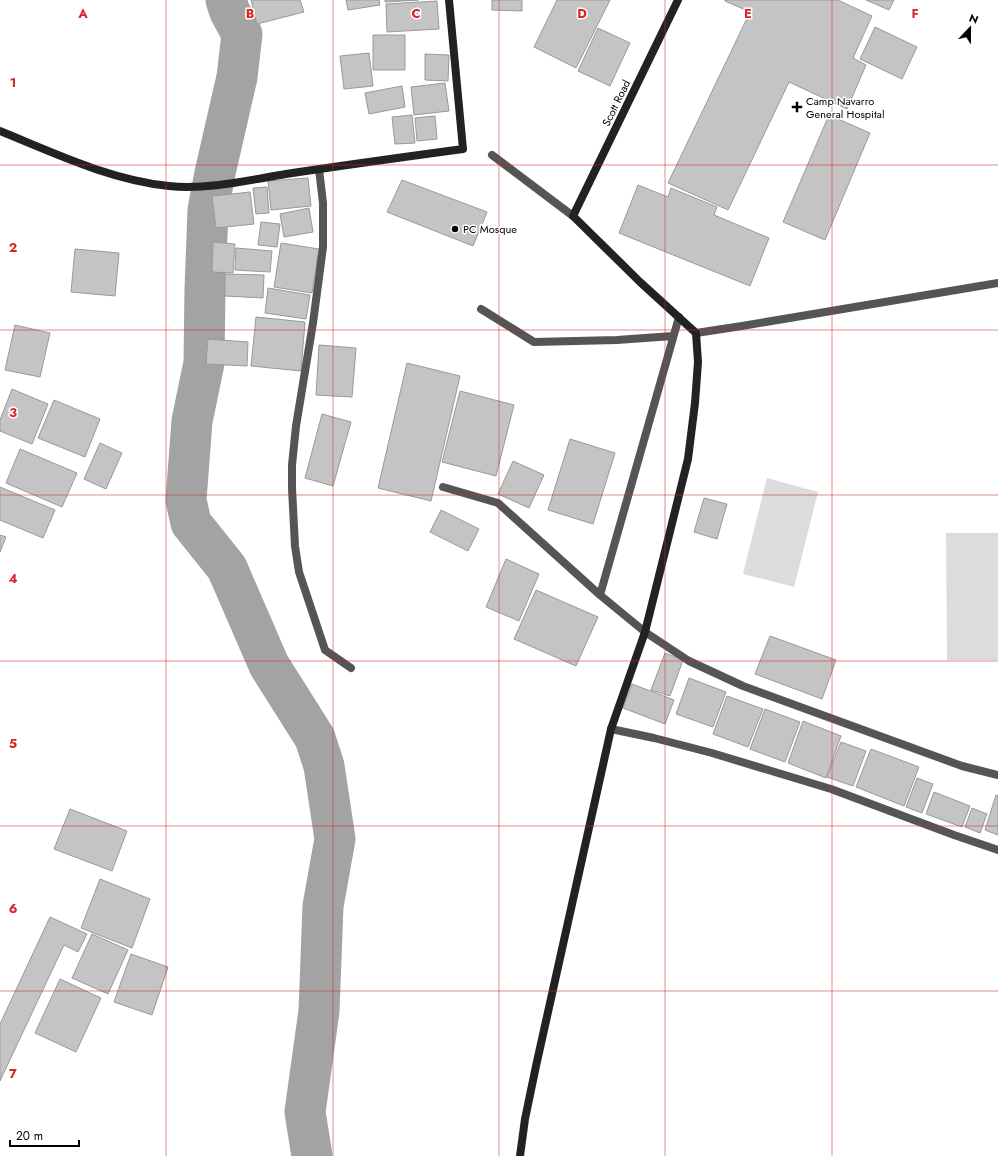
<svg xmlns="http://www.w3.org/2000/svg" width="998" height="1156" font-family="Jost,sans-serif">
  <rect width="100%" height="100%" fill="#fff"/>
  <!-- green -->
  <path fill="#dcdcdc" d="M767,478L818,492L794,587L743,574Z
    M946,533H998V660H947Z"/>
  <g fill="none" stroke-linecap="round" stroke-linejoin="round">
    <!-- river -->
    <path stroke="#a3a3a3" stroke-width="41" d="M226,0L230,12L242,34L237,77L215,173L208,210L205,289L204,363L192,421L186,500L191,523L227,568L269,665L315,738L324,766L335,839L323,906L319,1011L305,1112L312,1156"/>
  </g>
  <!-- building -->
  <path fill="#c4c4c4" stroke="#999" d="M251,0H300L304,12L257,24Z
    M346,0H379L380,5L348,10Z
    M385,0H419L385,2Z
    M492,0H522V11L492,10Z
    M557,0H610L576,68L534,47Z
    M725,0H838L872,16L853,58L866,65L847,109L789,82L728,210L668,183L750,12L725,1Z
    M866,0H894L889,10Z
    M437,1L439,29L387,32L386,4Z
    M875,27L917,47L902,79L860,59Z
    M598,28L630,43L610,86L578,71Z
    M373,35H405V70H373Z
    M369,53L373,86L344,89L340,56Z
    M425,54L449,55L448,81L425,80Z
    M445,83L449,111L414,115L411,87Z
    M402,86L405,107L369,114L365,93Z
    M412,115L415,143L395,144L392,117Z
    M829,115L870,133L825,240L783,222Z
    M435,116L437,139L417,141L415,118Z
    M308,178L311,206L271,210L268,181Z
    M402,180L487,212L473,246L387,212Z
    M638,185L668,197L671,188L717,207L714,215L769,238L750,286L619,233Z
    M267,187L269,213L256,214L253,188Z
    M250,192L254,224L216,228L212,196Z
    M309,208L313,232L284,237L280,214Z
    M261,222L280,224L277,247L258,245Z
    M213,242L235,244L233,273L212,272Z
    M281,243L319,249L312,293L274,287Z
    M236,248L272,251L270,272L235,270Z
    M75,249L119,253L115,296L71,292Z
    M225,274L264,275L263,298L225,296Z
    M268,288L310,295L306,319L265,313Z
    M256,317L305,322L301,371L251,366Z
    M15,325L50,333L40,377L5,370Z
    M208,339L248,342L247,366L206,364Z
    M319,345L356,348L352,397L316,395Z
    M407,363L460,376L431,501L378,488Z
    M12,389L48,404L32,444L0,431V420Z
    M460,391L514,405L496,476L442,462Z
    M54,400L100,419L85,457L38,438Z
    M322,414L351,422L333,486L305,478Z
    M570,439L615,453L593,524L548,510Z
    M100,443L122,453L106,489L84,479Z
    M20,449L77,473L62,507L6,483Z
    M513,461L544,475L529,508L498,494Z
    M0,487L55,510L43,538L0,520Z
    M704,498L727,504L717,539L694,532Z
    M441,510L479,529L468,551L430,532Z
    M0,535L6,537L0,552Z
    M506,559L539,574L519,621L486,607Z
    M536,590L598,617L576,666L514,639Z
    M770,636L836,660L822,699L755,674Z
    M665,653L683,660L670,696L651,690Z
    M689,678L726,692L713,727L676,714Z
    M632,684L674,700L665,724L623,708Z
    M727,696L763,709L748,747L713,734Z
    M765,709L800,722L785,762L750,749Z
    M803,721L841,736L826,778L788,763Z
    M841,742L866,751L853,786L827,777Z
    M871,749L919,767L904,806L856,787Z
    M917,778L933,784L922,813L906,807Z
    M934,792L970,806L962,827L926,814Z
    M996,795L998,796V835L985,830Z
    M972,808L987,814L980,833L965,827Z
    M70,809L127,831L112,871L54,849Z
    M100,879L150,899L132,948L81,928Z
    M50,917L87,934L78,952L64,945L0,1081V1024Z
    M92,934L128,950L108,994L72,978Z
    M131,954L168,967L152,1015L114,1002Z
    M60,979L101,998L76,1052L35,1033Z"/>
  <g fill="none" stroke-linecap="round" stroke-linejoin="round">
    <!-- lane -->
    <path stroke="#555" stroke-width="8" d="M481,309L534,342L617,340L673,336
      M696,333L742,326L998,283
      M443,487L498,503L600,595L645,632L689,661L743,686L962,766L998,775
      M600,595L679,317"/>
    <!-- street -->
    <path stroke="#555" stroke-width="8" d="M492,155L573,216
      M319,169L323,203V247L313,323L296,426L292,465V488L295,546L299,572L325,650L351,668
      M611,729L654,738L712,753L831,789L954,835L998,850"/>
    <!-- secondary -->
    <path stroke="#222" stroke-width="8" d="M0,131C54,153 110,180 169,186C207,190 249,180 286,174C345,165 404,157 463,149L449,0
      M520,1156L525,1119L536,1066L611,729L645,632L688,459L695,403L698,362L696,333L640,282L573,216L678,0"/>
  </g>
  <!-- grid -->
  <path fill="none" stroke="#d62828" stroke-width="1" stroke-opacity="0.55" d="M166,0V1156M333,0V1156M499,0V1156M665,0V1156M832,0V1156M0,165H998M0,330H998M0,495H998M0,661H998M0,826H998M0,991H998"/>
  <!-- markers -->
  <g fill="#000" stroke="#fff" stroke-width="1.5">
    <path d="M795 101h4v4h4v4h-4v4h-4v-4h-4v-4h4z"/>
    <circle cx="455" cy="229" r="4"/>
  </g>
  <g text-anchor="middle" dominant-baseline="central" stroke-width="3" stroke-linejoin="round" paint-order="stroke">
    <!-- poi labels -->
    <g font-size="11" fill="#000" stroke="#fff" text-anchor="start">
      <text x="806" y="101">Camp Navarro<tspan x="806" dy="13">General Hospital</tspan></text>
      <text x="463" y="229">PC Mosque</text>
    </g>
    <!-- street labels -->
    <g font-size="11" fill="#000" stroke="#fff">
      <text transform="translate(616 103) rotate(-64)">Scott Road</text>
    </g>
  </g>
  <g font-size="13" text-anchor="middle" font-weight="bold" fill="#d62828" stroke="#fff" stroke-width="3" stroke-linejoin="round" paint-order="stroke">
    <text x="83" y="18">A</text>
    <text x="250" y="18">B</text>
    <text x="416" y="18">C</text>
    <text x="582" y="18">D</text>
    <text x="748" y="18">E</text>
    <text x="915" y="18">F</text>
    <text x="13" y="87">1</text>
    <text x="13" y="252">2</text>
    <text x="13" y="417">3</text>
    <text x="13" y="583">4</text>
    <text x="13" y="748">5</text>
    <text x="13" y="913">6</text>
    <text x="13" y="1078">7</text>
  </g>
  <!-- north arrow -->
  <g transform="translate(970 28) rotate(22)" stroke="#ffffff" stroke-width="3" paint-order="stroke">
  <path d="M0-3L7 15L0 10L-7 15Z" fill="#000000"/>
  <text y="-6" font-size="11" font-weight="bold" text-anchor="middle" fill="#000000">N</text>
  </g>
  <!-- scale -->
  <path d="M10 1140v6h69v-6" fill="none" stroke="#000000" stroke-width="2"/>
  <text x="16" y="1140" font-size="12" fill="#000000" stroke="#ffffff" stroke-width="3" paint-order="stroke">20 m</text>
</svg>
